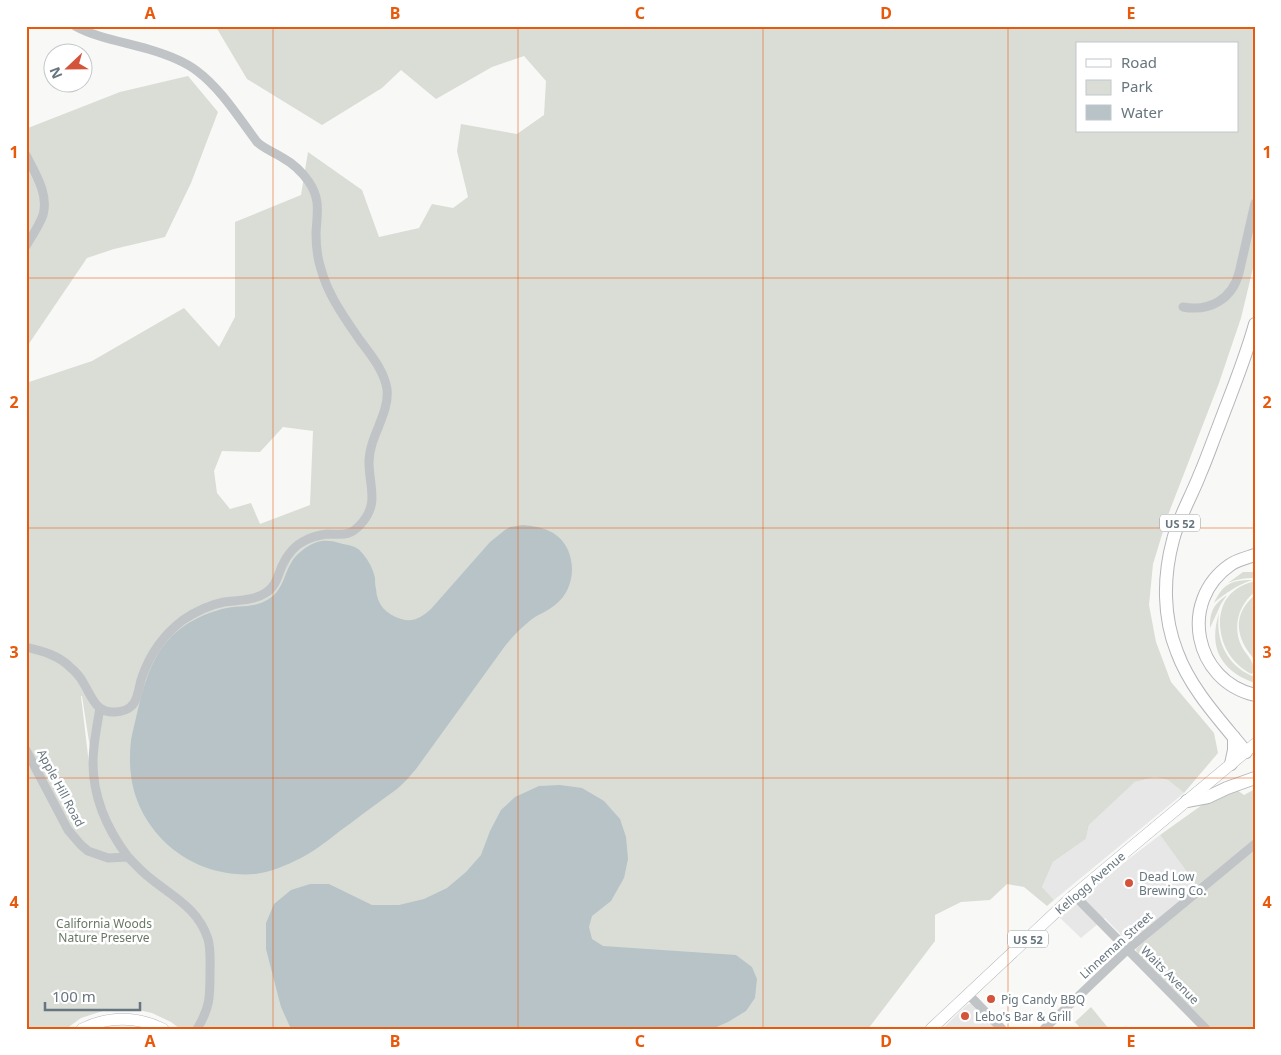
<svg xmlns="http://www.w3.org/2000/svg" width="1281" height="1055" font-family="'Noto Sans',sans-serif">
  <rect width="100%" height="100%" fill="#f8f8f6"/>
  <!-- built -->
  <path fill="#e6e7e6" d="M1155,777L1168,780L1184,793L1054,900L1042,887L1053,862L1086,839L1089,825L1135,782Z
    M1160,835L1198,885L1129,943L1105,918L1081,938L1059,917L1088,890Z
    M972,1003L997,1029H942L967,1005Z"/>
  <!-- green -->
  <path fill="#d9ddd6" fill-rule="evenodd" d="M214,26H1255V260L1241,318L1219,383L1168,515L1153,564L1149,605L1156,642L1171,682L1214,733L1218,753L1184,793L1168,780L1155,777L1135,782L1089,825L1086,839L1053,862L1042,887L1054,900L1047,906L1024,887L1007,884L990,900L961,902L935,915V941L868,1029H180L171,1022L152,1013L134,1009H109L81,1018L66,1029H26V383L92,361L184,308L219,347L235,317V222L301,195L308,152L362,190L379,237L419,228L432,204L453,208L468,197L457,151L461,124L517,134L544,115L546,81L524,56L492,67L436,99L401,70L382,88L322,125L247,79L216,27ZM1077,44H1237V131H1077ZM283,427L313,431L310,505L260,524L251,503L230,509L217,493L214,471L222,451L260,452ZM81,696H82L96,787L91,781Z
    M188,76L218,112L191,183L165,237L114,249L87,258L26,348V133L28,128L120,92Z
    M1243,572H1255V578C1245,578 1237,579 1228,583Z
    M1252,580C1238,585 1225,593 1214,603C1223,584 1231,580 1252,580Z
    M1255,581V592C1238,605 1232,628 1242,647C1248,658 1253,658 1254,672L1251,674C1230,663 1219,642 1220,619C1221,611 1223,603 1228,597C1235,588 1244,584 1255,581Z
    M1227,595L1221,604L1210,628C1210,611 1213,605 1227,595Z
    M1255,595V660C1236,639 1231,615 1255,595Z
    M1219,613C1215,641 1228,667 1255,677V683C1221,671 1208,648 1219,613Z
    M1234,788L1244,795L1255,789V1029H1211L1137,954L1136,949L1202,892L1160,835L1209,800Z
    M1091,1007L1109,1029H1081L1075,1022Z"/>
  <!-- water -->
  <path fill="#b7c3c6" d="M523,525C543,527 559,531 568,550C576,569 572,592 555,605C548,611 539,614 532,619C522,627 513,636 505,646L416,769C410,776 404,783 397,789C382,800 366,811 351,823C335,834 319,849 301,858C287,865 271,872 255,874C219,877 183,863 159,836C134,807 127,777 131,740C146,677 151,629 222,609C241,604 255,610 273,596C283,587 285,573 291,563C294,557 299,553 304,549C318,539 327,539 343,544C348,545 354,546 358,549C359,549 362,553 363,554C369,561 373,569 375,578C375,581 375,585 376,589C377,605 386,614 401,619C413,623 422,617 431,609L490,542L505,530L510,527Z
    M560,785L582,788L604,801L620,819L626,837L628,859L624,878L611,901L592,916L589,927L592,939L603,946L736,955L752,967L757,979L755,998L746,1011L728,1022L712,1029H291L281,1007L266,949V923L274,904L291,890L310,884H329L372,905H399L424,899L447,888L466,872L481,855L490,831L501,810L515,797L539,786Z"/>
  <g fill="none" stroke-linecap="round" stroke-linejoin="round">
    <!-- major casing -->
    <g stroke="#b4b8bb" stroke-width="12">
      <path id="major" d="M82,1029C108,1016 137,1016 163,1029
        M931,1029L1074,895L1255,744"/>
    </g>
    <!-- highway casing -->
    <g stroke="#b3b7ba" stroke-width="14">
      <path id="highway" d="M1255,555C1246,558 1237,560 1230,565C1178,601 1194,681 1255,695
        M1246,752C1221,721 1191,690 1177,652C1163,617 1163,577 1173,540C1178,519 1192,495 1200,474C1207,458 1212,443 1218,428C1231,393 1245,360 1255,324
        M1231,764L1234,750V737
        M1187,801L1208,797L1227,788L1255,778"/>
    </g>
    <!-- minor -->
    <path stroke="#c0c4c7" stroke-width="9" d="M26,155C35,173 49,194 43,215C39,226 32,236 26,246
      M1183,307C1210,312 1232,299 1239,273L1255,203
      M26,647C42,651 58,655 70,667C76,672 81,678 84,684C92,697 96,713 115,712C122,712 130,709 134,703C139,695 139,685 142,677C150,654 163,635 183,620C195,612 209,605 224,602C238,600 254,601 267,592C276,586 278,575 282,566C287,555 295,545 306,540C312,537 320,535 327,534C342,534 349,537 360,525C380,504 369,487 369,462C369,437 390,413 387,389C384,370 370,354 359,339C344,317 328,295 321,269C317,257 316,245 316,233C317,213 321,200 309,182C302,172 294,164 283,158C274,152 264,149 257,142C239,118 221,89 197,71C183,60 165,54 148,49C124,42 97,38 75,26
      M100,708C97,726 93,744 93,763C93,798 107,829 128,857
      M26,750L68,830L81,845L88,851L108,858L128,857C135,864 142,872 150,878C173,897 198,908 208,939C211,950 210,962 210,973C210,997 210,1008 197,1029
      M1074,895L1206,1029
      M968,994L1002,1029
      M1044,1029L1127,950L1255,844"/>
    <!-- major -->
    <use href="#major" stroke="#fff" stroke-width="11"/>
    <!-- highway -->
    <use href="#highway" stroke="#fff" stroke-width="12"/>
  </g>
  <!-- grid -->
  <path fill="none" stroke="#e8590c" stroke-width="1" stroke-opacity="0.55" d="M273,26V1029M518,26V1029M763,26V1029M1008,26V1029M26,278H1255M26,528H1255M26,778H1255"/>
  <!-- markers -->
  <g fill="#d3543b" stroke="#fff" stroke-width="2">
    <circle cx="1129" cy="883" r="5"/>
    <circle cx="991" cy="999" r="5"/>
    <circle cx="965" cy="1016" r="5"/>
  </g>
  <g text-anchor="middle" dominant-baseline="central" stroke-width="5" stroke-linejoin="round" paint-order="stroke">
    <!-- shield labels -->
    <g fill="#fff" stroke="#949ea5" stroke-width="1">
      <rect x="1160" y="514.5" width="40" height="17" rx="4"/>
      <rect x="1008" y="930.5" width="40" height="17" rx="4"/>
    </g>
    <g font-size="11" font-weight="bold" fill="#66757e">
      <text x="1180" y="523">US 52</text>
      <text x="1028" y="939">US 52</text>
    </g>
    <!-- street labels -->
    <g font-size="12" fill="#66757e" stroke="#fff">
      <text transform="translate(61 788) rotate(62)">Apple Hill Road</text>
      <text transform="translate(1090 883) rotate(-41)">Kellogg Avenue</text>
      <text transform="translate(1116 945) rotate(-42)">Linneman Street</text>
      <text transform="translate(1170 975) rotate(45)">Waits Avenue</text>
    </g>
    <!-- poi labels -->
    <g font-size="12" fill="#66757e" stroke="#fff" text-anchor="start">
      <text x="1139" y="876">Dead Low<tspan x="1139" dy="14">Brewing Co.</tspan></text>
      <text x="1001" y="999">Pig Candy BBQ</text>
      <text x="975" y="1016">Lebo's Bar &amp; Grill</text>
    </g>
    <!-- park labels -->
    <g font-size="12" fill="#697764" stroke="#fff">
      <text x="104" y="923">California Woods<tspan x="104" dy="14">Nature Preserve</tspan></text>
    </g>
  </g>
  <!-- border -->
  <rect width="1281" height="1055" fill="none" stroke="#ffffff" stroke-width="55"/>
  <!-- legend -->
  <rect x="1076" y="42" width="162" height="90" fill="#ffffff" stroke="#c2c8cb"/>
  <rect x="1086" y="59" width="25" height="8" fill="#ffffff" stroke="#c2c8cb"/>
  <text x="1121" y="68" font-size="15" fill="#66757e">Road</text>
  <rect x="1086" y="80" width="25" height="15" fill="#d9ddd6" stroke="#c2c8cb"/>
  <text x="1121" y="92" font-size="15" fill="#66757e">Park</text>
  <rect x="1086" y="105" width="25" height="15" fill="#b7c3c6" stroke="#c2c8cb"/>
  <text x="1121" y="118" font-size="15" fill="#66757e">Water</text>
  <!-- north arrow -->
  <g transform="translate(68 68) rotate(248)"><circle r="24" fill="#ffffff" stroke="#c2c8cb"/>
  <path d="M0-4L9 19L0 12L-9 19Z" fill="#d3543b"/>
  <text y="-8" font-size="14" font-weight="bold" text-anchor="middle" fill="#66757e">N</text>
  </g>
  <!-- scale -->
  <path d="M45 1002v8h95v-8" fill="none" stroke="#66757e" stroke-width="2.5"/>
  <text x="52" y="1002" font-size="15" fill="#66757e" stroke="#ffffff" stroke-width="4" paint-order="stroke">100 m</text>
  <rect x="28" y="28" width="1226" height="1000" fill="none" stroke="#e8590c" stroke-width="2"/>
  <g font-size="16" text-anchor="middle" font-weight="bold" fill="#e8590c">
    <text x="150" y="19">A</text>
    <text x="395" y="19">B</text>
    <text x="640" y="19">C</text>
    <text x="886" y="19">D</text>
    <text x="1131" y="19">E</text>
    <text x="14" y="158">1</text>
    <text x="1267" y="158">1</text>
    <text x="14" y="408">2</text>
    <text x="1267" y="408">2</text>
    <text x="14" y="658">3</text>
    <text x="1267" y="658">3</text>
    <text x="14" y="908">4</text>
    <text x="1267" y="908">4</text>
    <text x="150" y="1047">A</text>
    <text x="395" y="1047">B</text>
    <text x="640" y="1047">C</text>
    <text x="886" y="1047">D</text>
    <text x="1131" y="1047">E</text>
  </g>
</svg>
